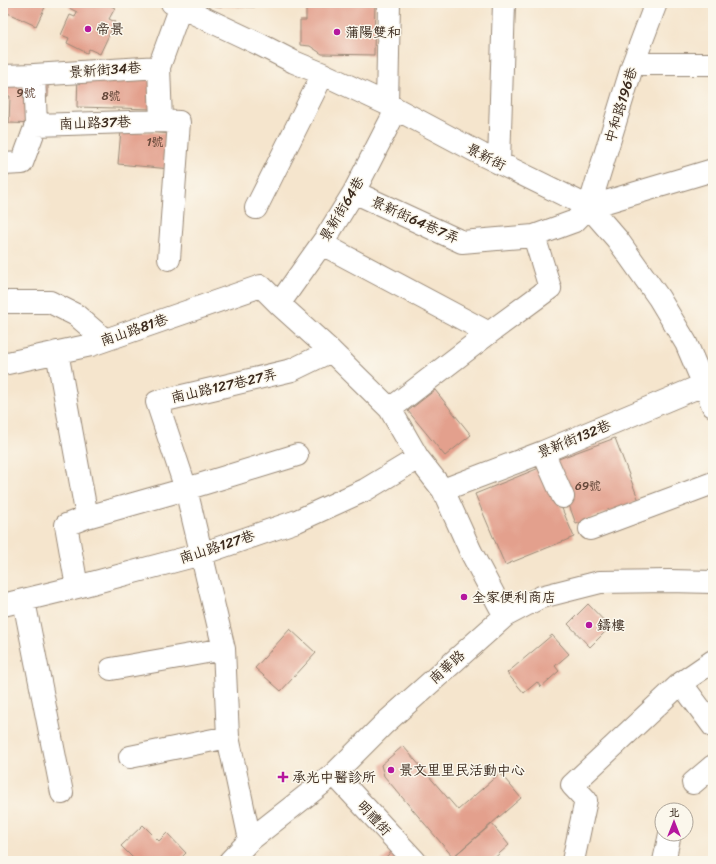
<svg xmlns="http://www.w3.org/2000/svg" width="716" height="864" font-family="Sriracha,'LXGW WenKai TC',sans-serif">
  <rect width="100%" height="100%" fill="#fbf7ec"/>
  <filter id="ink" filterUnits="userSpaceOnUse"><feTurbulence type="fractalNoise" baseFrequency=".025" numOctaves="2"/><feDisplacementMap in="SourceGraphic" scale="8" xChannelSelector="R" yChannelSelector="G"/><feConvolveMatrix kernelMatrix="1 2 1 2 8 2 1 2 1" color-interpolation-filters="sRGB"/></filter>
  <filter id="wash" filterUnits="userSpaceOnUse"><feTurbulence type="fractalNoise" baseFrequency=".012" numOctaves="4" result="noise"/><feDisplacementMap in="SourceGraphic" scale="16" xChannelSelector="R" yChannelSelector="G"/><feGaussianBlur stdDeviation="0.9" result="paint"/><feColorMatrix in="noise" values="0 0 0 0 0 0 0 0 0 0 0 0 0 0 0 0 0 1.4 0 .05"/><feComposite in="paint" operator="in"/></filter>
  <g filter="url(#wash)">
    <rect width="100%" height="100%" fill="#f5e5cd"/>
    <g id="blocks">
      <!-- building -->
      <path fill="#e3a08d" d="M3,3H42L46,5L36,26L3,11Z
        M71,3H108L107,4L115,8L109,19L115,22L100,54L89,49L87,53L67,43L69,38L61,35L70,15L75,17L77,12L69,8Z
        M215,3H255V7L215,6Z
        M306,3H375L374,55L322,54L310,46L300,45V20H306Z
        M78,73L155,76L154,109L77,107Z
        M5,75L48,77V97H39L38,124L9,123L10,96H4Z
        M121,130L173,134L170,169L118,164Z
        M435,390L471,435L445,456L408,411Z
        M615,438L639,501L576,524L553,461Z
        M544,466L574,537L505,565L475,494Z
        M588,604L610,627L590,647L568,624Z
        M290,629L316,653L281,691L255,668Z
        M552,635L569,654L555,666L559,671L541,687L537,682L524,693L507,673Z
        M403,746L458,810L500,773L521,798L453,857L384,776L381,765Z
        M492,824L509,845L491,861H457L453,857Z
        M143,825L159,841L167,833L186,853L178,861H136L121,846Z
        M395,849L405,861H381Z
        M346,857L348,860L350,858L352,861H340Z"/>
    </g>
  </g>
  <g filter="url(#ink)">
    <use href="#blocks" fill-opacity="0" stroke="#988876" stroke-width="1"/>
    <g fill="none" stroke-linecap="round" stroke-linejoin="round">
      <!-- minor casing -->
      <g stroke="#988876" stroke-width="24">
        <path id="minor" d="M172,3L259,44L294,62L323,74L387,104L481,154L589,207L617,239L659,298L686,343L713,406
          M633,64H713
          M3,76L34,75
          M387,104L389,3
          M161,121L179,122L169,259
          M36,125L34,75L159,67L181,6V3
          M499,163L504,3
          M3,164L22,163L36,125L161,121L159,67
          M354,192L462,242L534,236L575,221L589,207L633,64L656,3
          M589,207L713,170
          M256,208L323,74
          M322,244L489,333
          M3,302H50L76,315L105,340
          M279,304L325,239L354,192L396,110
          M57,352L87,517
          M3,364L91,345L261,286L279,304L331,351L390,409L418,458L443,490L471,552L505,616
          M390,409L489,333L550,288L534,236
          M543,452L563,497
          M443,490L543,452L703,385
          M590,529L713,483
          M77,587L66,525L87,517L186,489L297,455
          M24,601L62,793
          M3,605L77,587L201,554L297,521L365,490L418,458
          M111,669L224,649
          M681,683L713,726
          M130,757L228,737
          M334,774L415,861
          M693,783L713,766
          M250,840L228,737L224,649L186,489L157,402L292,370L331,351
          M230,861L250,840L334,774L384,724L505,616L541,597L600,582L669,581L713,582
          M573,861L586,800L572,785L681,683L713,661
          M664,861L670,834"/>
      </g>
      <!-- minor -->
      <use href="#minor" stroke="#fff" stroke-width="22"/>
    </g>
  </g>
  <!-- markers -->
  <g fill="#b5179e" stroke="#fbf7ec" stroke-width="1.5">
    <circle cx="88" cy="29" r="4"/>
    <circle cx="337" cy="32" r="4"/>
    <circle cx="464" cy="597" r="4"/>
    <circle cx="589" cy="625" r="4"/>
    <circle cx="391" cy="770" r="4"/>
    <path d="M281 771h4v4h4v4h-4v4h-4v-4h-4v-4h4z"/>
  </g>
  <g text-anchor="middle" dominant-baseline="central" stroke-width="3" stroke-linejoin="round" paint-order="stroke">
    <!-- number labels -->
    <g font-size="12" fill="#65483a">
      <text x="26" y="93">9號</text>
      <text x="111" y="96">8號</text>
      <text x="155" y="142">1號</text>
      <text x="588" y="486">69號</text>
    </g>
    <!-- poi labels -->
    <g font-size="14" fill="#3b2a1e" stroke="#fbf7ec" text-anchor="start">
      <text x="96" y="29">帝景</text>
      <text x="345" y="32">蒲陽雙和</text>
      <text x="472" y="597">全家便利商店</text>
      <text x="597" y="625">鑄樓</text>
      <text x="399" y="770">景文里里民活動中心</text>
      <text x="292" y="777">承光中醫診所</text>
    </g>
    <!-- street labels -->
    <g font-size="14" fill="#3b2a1e" stroke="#fbf7ec">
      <text transform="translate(105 70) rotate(-4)">景新街34巷</text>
      <text transform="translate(621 105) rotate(-73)">中和路196巷</text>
      <text transform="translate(95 123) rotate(-2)">南山路37巷</text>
      <text transform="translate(486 157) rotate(27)">景新街</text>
      <text transform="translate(342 209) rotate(-59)">景新街64巷</text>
      <text transform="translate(415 220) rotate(24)">景新街64巷7弄</text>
      <text transform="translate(134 330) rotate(-19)">南山路81巷</text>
      <text transform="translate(224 386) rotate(-13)">南山路127巷27弄</text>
      <text transform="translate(574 439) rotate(-22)">景新街132巷</text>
      <text transform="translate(217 547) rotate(-18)">南山路127巷</text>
      <text transform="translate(447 667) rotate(-42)">南華路</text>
      <text transform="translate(374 818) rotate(47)">明禮街</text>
    </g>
  </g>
  <!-- margin -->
  <rect width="716" height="864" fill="none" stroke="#fbf7ec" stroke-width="16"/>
  <!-- north arrow -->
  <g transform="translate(674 822)"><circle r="19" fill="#fbf7ec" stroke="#aea59a"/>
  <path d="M0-3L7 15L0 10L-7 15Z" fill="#b5179e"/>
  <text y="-6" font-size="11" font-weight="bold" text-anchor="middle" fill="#3b2a1e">北</text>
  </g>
</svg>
